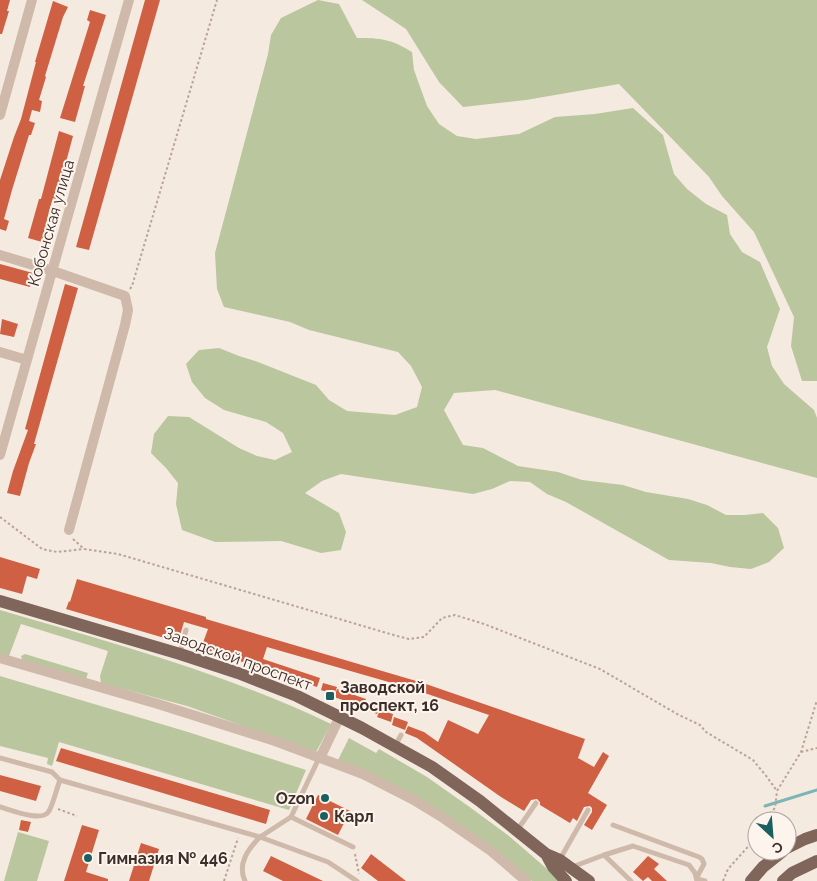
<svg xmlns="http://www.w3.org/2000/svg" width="817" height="881" font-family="Raleway,sans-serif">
  <rect width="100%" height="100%" fill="#f5eae0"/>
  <!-- green -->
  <path fill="#bac69e" d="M318,0L339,4L357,38C381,38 391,39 412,52L414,70L427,106L439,124L457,136L476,139L519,134L555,117L595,114L633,108L663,135L674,174L687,189L706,204L727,215L730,234L742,252L760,262L780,309L767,347L772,366L784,384L814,410L817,418V478L495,390L454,393L444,410L463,445L483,448L518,466L558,472L582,480L623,485L646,492L688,499L707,505L726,515H745L763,513L778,528L784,548L769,562L751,569L730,567L711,563L669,560L566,502L547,494L530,482L510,481L492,489L473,494L341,474L322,481L305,493L339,513L346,532L341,550L321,553L281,541L215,542L182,530L176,504L178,483L166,468L151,453L154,434L168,416L189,417L239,448L257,456L275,460L292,452L283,433L266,422L224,410L205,398L192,382L186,364L199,350L219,348L239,356L258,362L316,385L329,400L347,411L395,415L417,407L422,387L411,366L398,352L309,330L290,322L224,307L217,289L215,253L268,54L271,35L281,18Z
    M362,0H817V381H802L791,346L794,317L754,232L722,196L709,177L619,84L526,100L463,107L439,82L406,29Z
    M0,610C112,643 225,673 331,724L316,752L187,706L101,683L100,676L108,651L21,624L9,656L0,654Z
    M25,654L88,673L86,679L22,660L21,656Z
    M0,676L188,732L306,770L289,810L59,742L52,766L47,764L48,758L0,746Z
    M349,738L376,753L379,749L427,777L471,808L509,836L561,881H532L501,856L338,760Z
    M18,832L49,841L37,881H4Z"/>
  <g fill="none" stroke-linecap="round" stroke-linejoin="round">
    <!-- stream -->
    <path stroke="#7cb5b5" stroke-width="3" d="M765,806L817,790"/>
  </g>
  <!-- building -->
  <path fill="#cf6043" d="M0,0H10L7,11H9L2,34H0Z
    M145,0H160L89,250L76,247Z
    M53,1L68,7L63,17L45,76L46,77L39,100L42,101L40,112L32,110L29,121L35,123L31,135H29L12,190L4,219L9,221L6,231L0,229V180L14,137L21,119L36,62H35Z
    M90,10L106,15L83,86H85L75,122L60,118L90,22L87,20Z
    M59,131L73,136L56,199L53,198L49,211L42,242L28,238L39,199H41L45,184Z
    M0,264L33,273L30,287L0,279Z
    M65,284L78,288L43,412L34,444H36L29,463L20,496L7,493L13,471L28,430L25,429Z
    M2,319L18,324L14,337L0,334Z
    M0,557L40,569L37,579L27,576L22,594L0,588Z
    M77,579L206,617V619L423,683L585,739L578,758L594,767L603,752L609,756L588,793L607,805L592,830L584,825L592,812V808L590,806L584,807L577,821L573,818L570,823L540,805V802L537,799L531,800L524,811L501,797L417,738L405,733L408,726L424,732L438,742L448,720L478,734L489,715L413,689L267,647L263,659L320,678L317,687L201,648L208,629L184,622L178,642L66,609L69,601L70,602Z
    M323,683L337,687L334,695L321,690Z
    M337,689L366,699L363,707L334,697Z
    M367,702L380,707L377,714L364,709Z
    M380,710L393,714L391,722L377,717Z
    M394,717L408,722L405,730L392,725Z
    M61,748L270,810L266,824L56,761Z
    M0,775L41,786L36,801L0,791Z
    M318,795L350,811L338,835L306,819Z
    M21,820L31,822L28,832L19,830Z
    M82,825L99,830L86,872L108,879V881H64Z
    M141,843L159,849L149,881H129Z
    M371,854L406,881H378L361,868Z
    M271,856L323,881H283L263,871Z
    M648,856L659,864L654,869L667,881H652L648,877L643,881L633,872Z"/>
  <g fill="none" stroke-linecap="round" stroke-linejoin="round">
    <!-- path -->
    <path stroke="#bba394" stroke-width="2" stroke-dasharray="2.5 2.5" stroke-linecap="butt" d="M130,289L132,286L217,0
      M0,517L42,549L57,552L84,549
      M73,539L84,549L118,554L397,636L409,639L424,637L442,618L455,615L484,624L600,669L677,714L700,725L706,732L753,760L767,777L777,791
      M801,752L817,748
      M58,809L77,816
      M763,821L775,808L777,791L801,752L817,700
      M355,854L359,874
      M224,881L238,838
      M723,881L728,869L754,840L757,834"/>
    <!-- lane -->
    <path stroke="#cfb9aa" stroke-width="5" d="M180,653L186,630
      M395,746L401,735
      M0,758L52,772L60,780L260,837L291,817L319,758
      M0,807C11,810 43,823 49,811C54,802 56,790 60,780
      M291,817L353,847
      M613,825L699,857L702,859L704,864L697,877
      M518,829L536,803
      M604,855L631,881
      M560,859L588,810
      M572,867L604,855L633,846L689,865L695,873L697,881
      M697,879L705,881
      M245,881C237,864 248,849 260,837L328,862L357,881"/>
    <!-- street -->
    <path stroke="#cfb9aa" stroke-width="10" d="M0,115L32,0
      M0,255L53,271L125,296L128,310L125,325L69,530
      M0,352L27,360
      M0,455L129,0
      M0,658L158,704L275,741L363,774L412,799L440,816L491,851L526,881
      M320,758L340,716"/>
    <!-- primary -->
    <path stroke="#7f655a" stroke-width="12" d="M0,601L180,654L238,673L297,696L362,728L432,767L480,801L546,854L560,860L589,881
      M787,848L805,839L817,835
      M546,854L553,867L566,881
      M751,881L763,867L783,851
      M783,881L792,873L817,861"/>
  </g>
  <!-- markers -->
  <g fill="#1b5f61" stroke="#fcf4ed" stroke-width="2">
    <rect x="325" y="691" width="10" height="10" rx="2.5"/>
    <circle cx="325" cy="798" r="5"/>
    <circle cx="324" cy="816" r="5"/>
    <circle cx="88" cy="858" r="5"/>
  </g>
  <g text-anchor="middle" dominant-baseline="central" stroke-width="4" stroke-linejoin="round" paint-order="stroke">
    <!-- street labels -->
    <g font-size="16" fill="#3c2f2a" stroke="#fcf4ed">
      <text transform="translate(51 223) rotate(-74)">Кобонская улица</text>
      <text transform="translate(238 659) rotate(20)">Заводской проспект</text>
    </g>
    <!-- poi labels -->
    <g font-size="16" font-weight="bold" fill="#3c2f2a" stroke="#fcf4ed" text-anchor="start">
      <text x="340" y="687">Заводской<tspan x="340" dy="18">проспект, 16</tspan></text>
      <text x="315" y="798" text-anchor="end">Ozon</text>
      <text x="334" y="816">Карл</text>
      <text x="98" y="858">Гимназия № 446</text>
    </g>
  </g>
  <!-- north arrow -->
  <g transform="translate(772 836) rotate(154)"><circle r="24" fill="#fcf4ed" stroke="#afa59f"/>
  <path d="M0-4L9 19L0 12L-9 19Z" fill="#1b5f61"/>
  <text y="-8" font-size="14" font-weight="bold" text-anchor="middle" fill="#3c2f2a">С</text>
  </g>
</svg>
